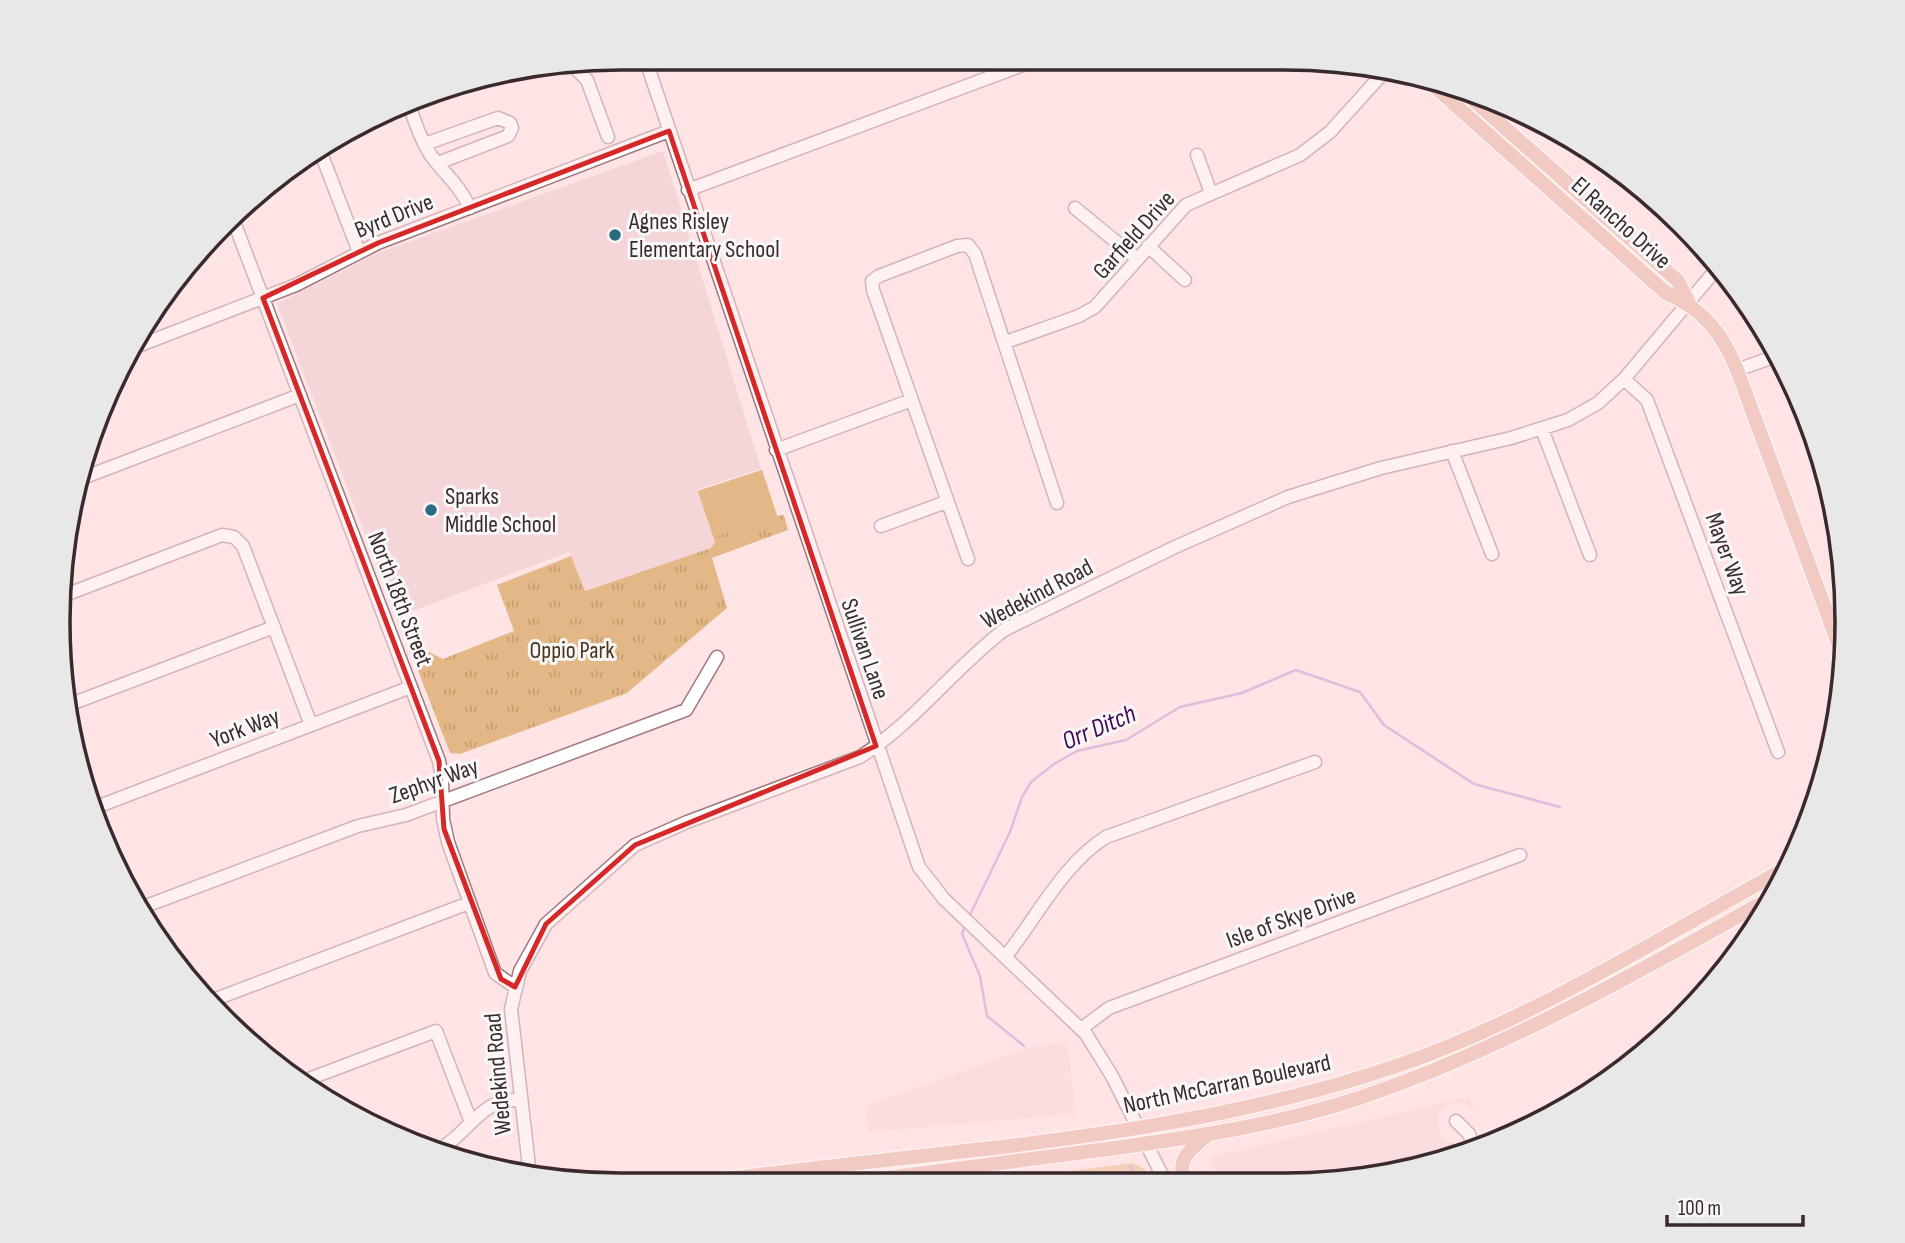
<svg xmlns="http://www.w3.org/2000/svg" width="1905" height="1243" font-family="'Sofia Sans Condensed',sans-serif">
  <defs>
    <pattern id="grass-tufts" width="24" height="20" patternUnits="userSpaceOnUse" patternTransform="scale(1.75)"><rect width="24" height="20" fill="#e3b886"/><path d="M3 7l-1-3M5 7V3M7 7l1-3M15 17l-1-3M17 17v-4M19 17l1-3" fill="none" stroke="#c49e74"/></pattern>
  </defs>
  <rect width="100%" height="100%" fill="#ffe4e6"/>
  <!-- built -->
  <path fill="#f4d5d8" d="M663,151L761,469L698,489L715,542L711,548L584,591L569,552L397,617L277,304L378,253Z
    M1067,1041L1076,1114L868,1132L866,1106L1028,1048Z
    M1469,1097L1475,1113L1464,1103L1450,1104L1441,1110L1437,1119L1441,1137L1448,1142L1462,1144L1467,1152L1429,1166L1320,1184H1217L1210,1157Z"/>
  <!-- grass -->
  <path fill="url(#grass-tufts)" d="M762,470L777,516L784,515L788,530L712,558L727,608L627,693L460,754L450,753L410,650L417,646L443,659L514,631L497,585L571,556L585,591L711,548L715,542L698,491Z
    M1132,1163L1145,1169L1152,1183L949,1182L1010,1179Z"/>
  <!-- pitch -->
  <path fill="#e3b886" d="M762,470L777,516L714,538L698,491Z"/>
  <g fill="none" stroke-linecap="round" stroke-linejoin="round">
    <!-- stream -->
    <path stroke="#bb8ed1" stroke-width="2.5" d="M969,917L1010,832L1022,797L1031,782L1054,764L1077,751L1126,740L1180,707L1242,693L1296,670L1360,692L1384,725L1474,784L1560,807
      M965,926L962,934L980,976L987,1016L1024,1046
      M1130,1166L1137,1183"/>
    <!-- minor casing -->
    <g stroke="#a0797c" stroke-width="15">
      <path id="minor" d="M645,58L919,867L944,899L1086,1034L1112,1076L1166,1183
        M573,66L587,80L608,137
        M409,103C414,121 420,138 430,154C444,174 459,184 470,208
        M425,144L498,118L510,123L512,128L508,136L438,163
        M319,148L359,252
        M1197,155L1211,193
        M688,190L1036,60
        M1075,208L1137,259
        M234,222L439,761L442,778L443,819L448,842L495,973L515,987
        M1148,246L1185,280
        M1006,342L1079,316L1095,307L1186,205L1300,155L1330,132L1385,71
        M138,346L296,285L378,243L669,131
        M1737,370L1779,355
        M1624,379L1647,400L1778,752
        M1542,429L1590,555
        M776,450L909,401
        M1452,451L1492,554
        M80,479L300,395
        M881,526L946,502
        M968,559L873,290L872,281L879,276L957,246L968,245L975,254L1057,503
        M60,597L222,535L234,537L243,546L311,725
        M71,704L274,627
        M94,808L411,687
        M138,909L358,826L406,815L686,710L717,657
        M1006,956C1037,917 1063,864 1106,837L1315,762
        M213,1000L469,903
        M1081,1029L1109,1008L1520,855
        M306,1080L436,1031L471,1122
        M1456,1121L1469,1134L1475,1149
        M436,1151C469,1135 479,1098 519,1100
        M530,1175L511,1009L520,971L546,924L635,845L687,822L860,757C914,723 953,669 1004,630L1175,547L1288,497L1381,468L1511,438L1568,420L1598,403L1624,379L1719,266"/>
    </g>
    <!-- major casing -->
    <g stroke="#fff" stroke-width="17">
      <path id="major" d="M1434,86L1666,293C1702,308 1723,334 1737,370L1844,659
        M1469,96L1678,281L1689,303
        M712,1181C943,1149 1181,1141 1402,1064C1537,1017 1664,935 1788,867
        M856,1182C940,1171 1024,1160 1108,1149C1194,1137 1279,1125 1362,1097C1508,1048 1640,970 1775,896
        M1186,1183C1175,1160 1189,1151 1205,1137"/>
    </g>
    <!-- minor -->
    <use href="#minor" stroke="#fff" stroke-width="12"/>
    <!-- major -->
    <use href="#major" stroke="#e0ae9a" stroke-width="14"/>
  </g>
  <!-- marked area -->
  <path d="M0 0H1905V1243H0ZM669,131L876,746L635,845L546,924L515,987L501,979L444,829L439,761L263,298L378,243Z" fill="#ffe4e6" fill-opacity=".55" fill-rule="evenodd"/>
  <path fill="none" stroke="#d62828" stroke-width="5" stroke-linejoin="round" d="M669,131L876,746L635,845L546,924L515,987L501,979L444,829L439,761L263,298L378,243Z"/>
  <!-- markers -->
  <g fill="#2d6981" stroke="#f8f8f8" stroke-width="2.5">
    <circle cx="615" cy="235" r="7"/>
    <circle cx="431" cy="510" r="7"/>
  </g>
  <g text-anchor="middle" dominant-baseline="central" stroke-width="6" stroke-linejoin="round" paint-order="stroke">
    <!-- street labels -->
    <g font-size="24" fill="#3b2a2c" stroke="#f8f8f8">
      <text transform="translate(394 216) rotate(-22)">Byrd Drive</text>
      <text transform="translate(1621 223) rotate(42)">El Rancho Drive</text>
      <text transform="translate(1134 235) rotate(-48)">Garfield Drive</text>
      <text transform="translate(1727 554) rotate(70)">Mayer Way</text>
      <text transform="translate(1037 594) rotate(-28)">Wedekind Road</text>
      <text transform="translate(400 599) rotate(69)">North 18th Street</text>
      <text transform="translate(865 649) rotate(71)">Sullivan Lane</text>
      <text transform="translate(245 728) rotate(-21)">York Way</text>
      <text transform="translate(434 781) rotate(-20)">Zephyr Way</text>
      <text transform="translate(1291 918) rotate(-20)">Isle of Skye Drive</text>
      <text transform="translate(498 1074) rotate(-95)">Wedekind Road</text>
      <text transform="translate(1227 1084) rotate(-12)">North McCarran Boulevard</text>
    </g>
    <!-- poi labels -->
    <g font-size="24" fill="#3b2a2c" stroke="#f8f8f8" text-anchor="start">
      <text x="629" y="221">Agnes Risley<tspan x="629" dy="28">Elementary School</tspan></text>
      <text x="445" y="496">Sparks<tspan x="445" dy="28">Middle School</tspan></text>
    </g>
    <!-- park labels -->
    <g font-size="24" fill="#4b3417" stroke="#f8f8f8">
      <text x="572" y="650">Oppio Park</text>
    </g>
    <!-- water labels -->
    <g font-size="26" font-style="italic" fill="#420558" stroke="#f8f8f8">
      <text transform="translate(1099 728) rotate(-23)">Orr Ditch</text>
    </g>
  </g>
  <!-- crop -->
  <path d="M0 0H1905V1243H0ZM621 70H1284A551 551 0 0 1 1835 621V622A551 551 0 0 1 1284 1173H621A551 551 0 0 1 70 622V621A551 551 0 0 1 621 70Z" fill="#e9e8e8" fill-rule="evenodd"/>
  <path fill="none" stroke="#3b2a2c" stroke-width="3.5" d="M621 70H1284A551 551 0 0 1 1835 621V622A551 551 0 0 1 1284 1173H621A551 551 0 0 1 70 622V621A551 551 0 0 1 621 70Z"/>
  <!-- scale -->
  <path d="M1667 1215v10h136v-10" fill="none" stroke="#3b2a2c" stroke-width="3.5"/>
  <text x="1678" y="1215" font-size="21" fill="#3b2a2c" stroke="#f8f8f8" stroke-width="5" paint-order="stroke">100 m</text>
</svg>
